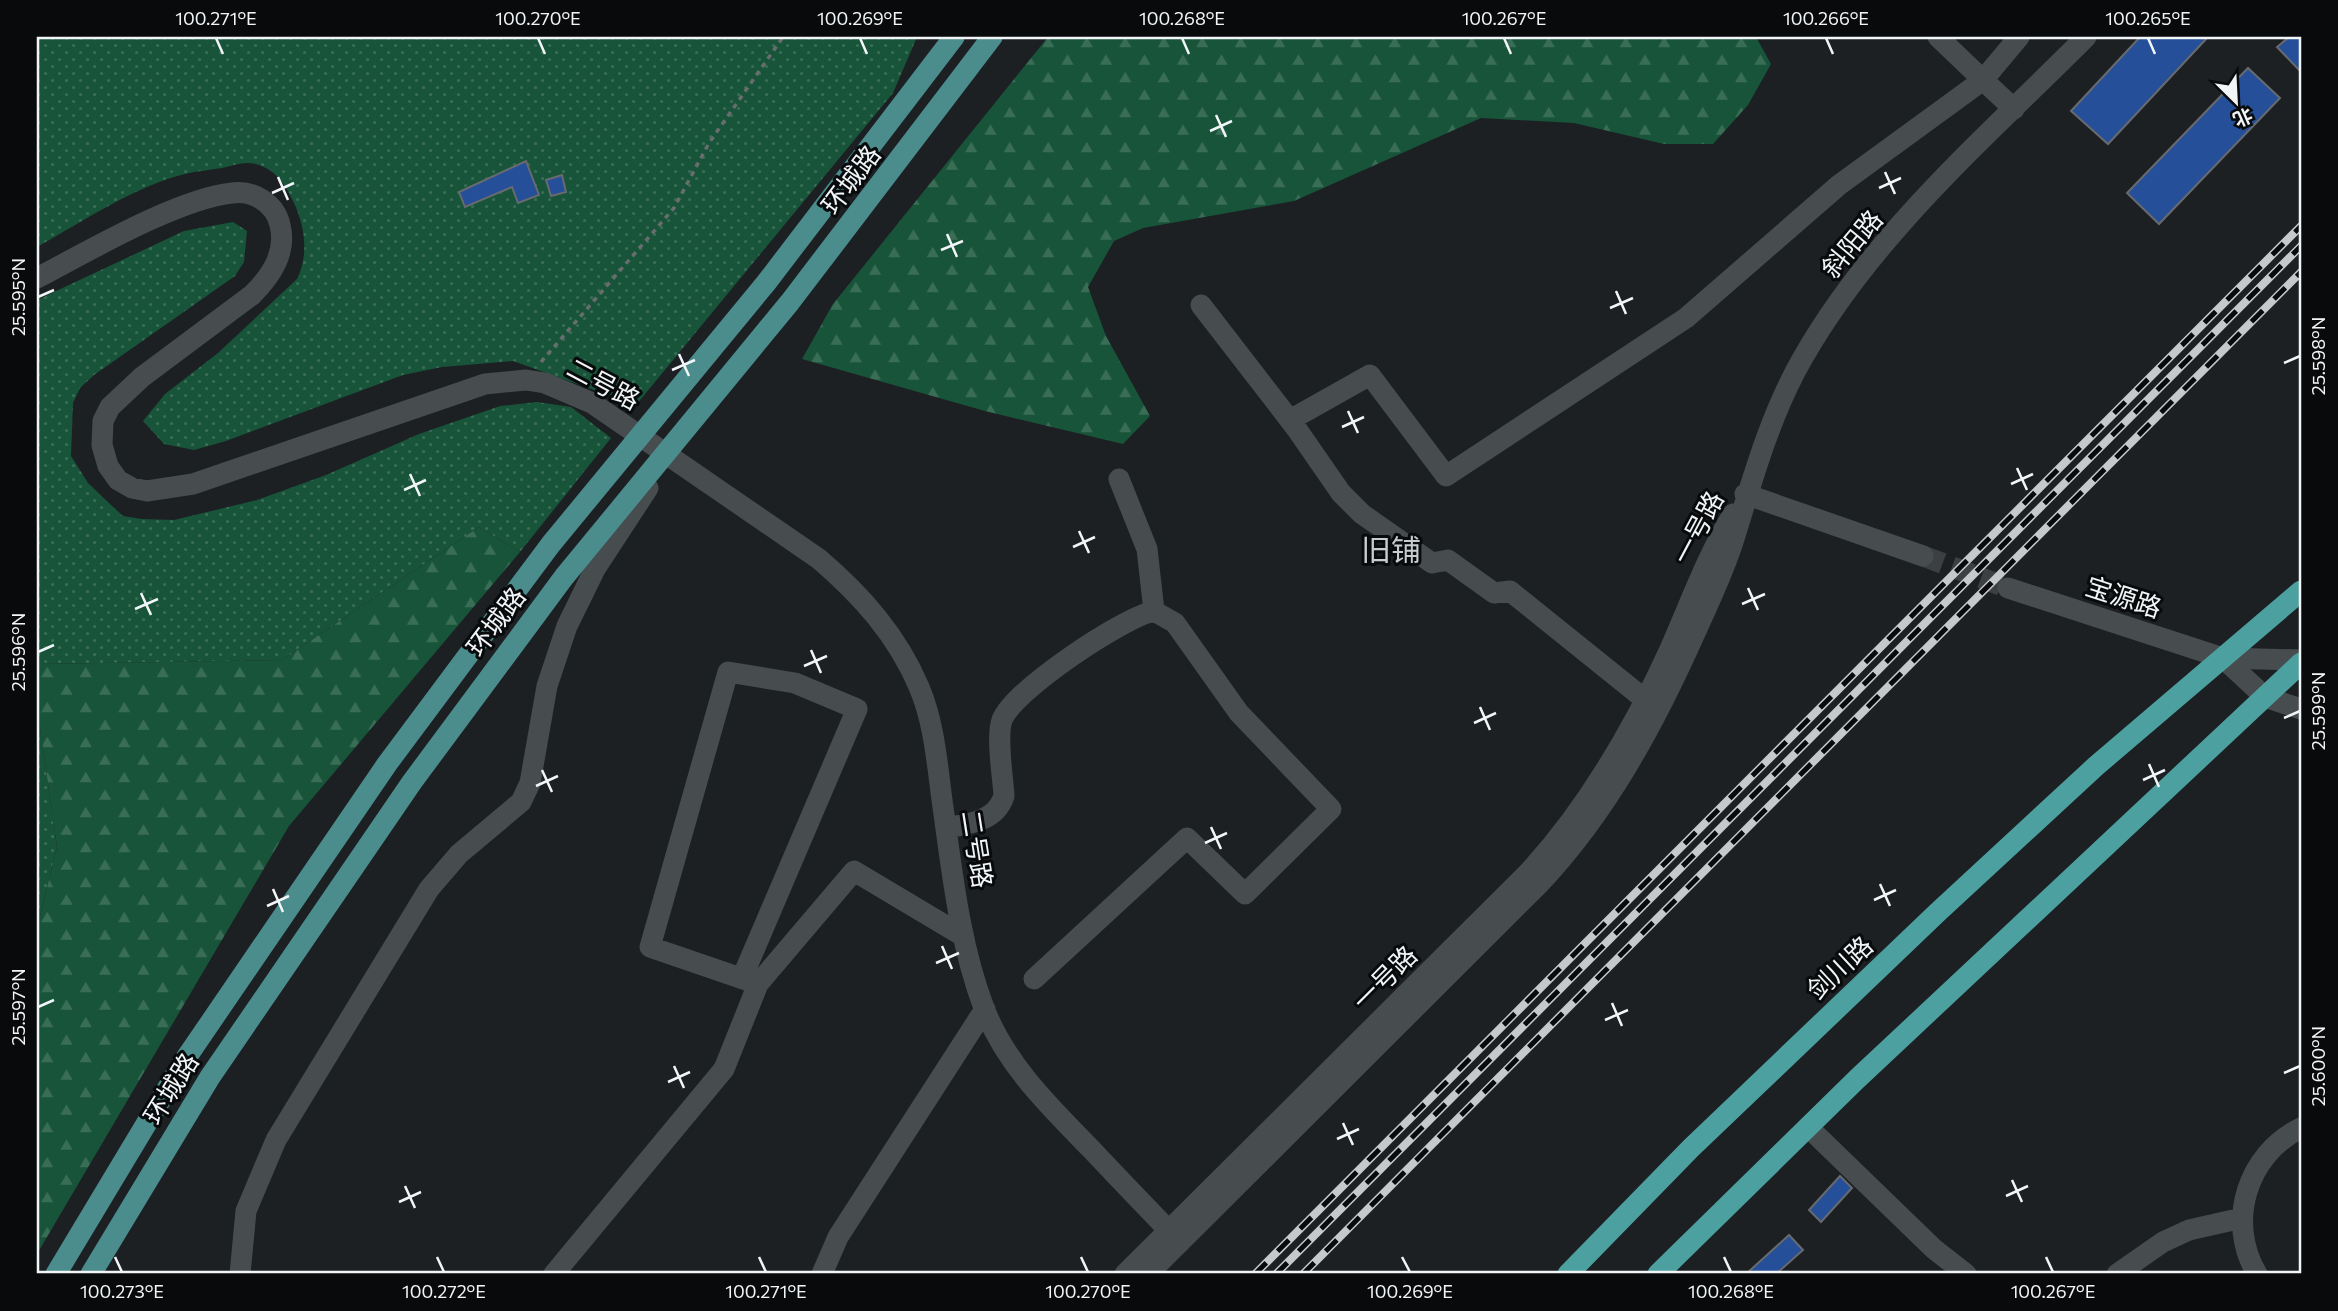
<svg xmlns="http://www.w3.org/2000/svg" width="2338" height="1311" font-family="Commissioner,'Noto Sans SC',sans-serif">
  <defs>
    <pattern id="grass-dots" width="8" height="8" patternUnits="userSpaceOnUse" patternTransform="scale(1.75)"><rect width="8" height="8" fill="#175439"/><path d="M2 2h.1M6 6h.1" fill="none" stroke="#396d56" stroke-width="1.8" stroke-linecap="round"/></pattern>
    <pattern id="forest-firs" width="22" height="20" patternUnits="userSpaceOnUse" patternTransform="scale(1.75)"><rect width="22" height="20" fill="#175439"/><path d="M5 1l3.5 6h-7zM16 11l3.5 6h-7z" fill="#396d56"/></pattern>
  </defs>
  <rect width="100%" height="100%" fill="#1c2023"/>
  <!-- grass -->
  <path fill="url(#grass-dots)" d="M37,37H917L893,93L636,405L513,361L442,367L403,375L226,441L194,450L164,444L143,421L165,394L218,353L297,279C309,255 305,227 294,203C286,186 277,171 259,165C247,160 234,165 222,168C210,170 197,171 185,174C135,186 82,222 37,247Z
    M233,222L247,231L244,262L235,276L94,375L80,388L73,403L71,456L88,483L111,505L123,516L141,519L174,520L257,500L326,475L419,434L500,406L537,402L571,407L611,438L520,552L479,527L282,660L37,664V300L184,231Z
    M37,707L57,847L37,928Z"/>
  <!-- forest -->
  <path fill="url(#forest-firs)" d="M1048,37H1756L1771,64L1748,105L1713,144H1664L1574,123L1481,118L1294,201L1143,228L1114,241L1088,287L1106,336L1150,416L1123,444L985,411L802,359L833,304Z
    M479,527L520,552L289,826L37,1254V928L57,847L37,707V664L282,660Z"/>
  <!-- building -->
  <path fill="#254f98" stroke="#676a6f" stroke-width="2" d="M2140,37H2208L2108,144L2071,111Z
    M2289,37H2301V72L2277,47Z
    M2248,68L2280,98L2159,224L2127,193Z
    M526,161L539,195L518,203L512,187L465,207L459,192Z
    M562,175L566,192L551,196L546,180Z
    M1840,1176L1852,1188L1821,1222L1809,1210Z
    M1789,1235L1803,1250L1776,1274H1746Z"/>
  <g fill="none" stroke-linecap="round" stroke-linejoin="round">
    <!-- tertiary-tunnel -->
    <path stroke="#3c4043" stroke-width="21" stroke-dasharray="21 10" stroke-linecap="butt" d="M1923,556L2008,588"/>
    <!-- path -->
    <path stroke="#696d70" stroke-width="3.5" stroke-dasharray="5 5" stroke-linecap="butt" d="M541,362L674,208L709,143L783,37"/>
    <!-- minor -->
    <path stroke="#474c4f" stroke-width="21" d="M37,278C87,252 177,199 232,193C253,190 275,203 280,225C287,253 271,276 252,295L142,377L110,407L103,421L102,445L108,466L118,480L132,488L147,491L193,484L485,384L526,380L545,383L592,403L819,559C861,595 897,635 919,687C934,722 937,762 942,800C952,870 959,942 984,1008C1006,1065 1050,1107 1092,1150C1121,1181 1151,1212 1180,1242
      M1201,305L1296,428L1341,493L1362,514L1432,563L1448,560L1494,593L1510,591L1658,710
      M1290,420L1370,375L1446,476L1686,318L1839,185L1983,80L1938,37
      M1119,479L1147,549L1154,611
      M946,828C970,824 996,821 1004,796C1003,777 996,737 1002,720C1014,690 1122,618 1154,611L1175,623L1239,713L1331,809L1245,894L1187,838L1034,979
      M742,978L857,709L795,683L728,672L650,947L758,984L854,871L963,936
      M1808,1127L1934,1249L1966,1274
      M240,1274L246,1211L276,1140L429,889L459,854L521,802L530,783L547,686L567,626L595,569L648,488
      M554,1274L724,1069L758,984
      M822,1274L838,1237L985,1009
      M2117,1274L2163,1242L2189,1230L2242,1218
      M2257,1274C2226,1222 2247,1154 2301,1128"/>
    <!-- tertiary -->
    <path stroke="#474c4f" stroke-width="21" d="M2014,109L1983,80L2019,37
      M1745,494L1923,556
      M2008,588L2223,658L2301,660
      M2223,658L2265,697L2301,709
      M1125,1274L1528,873C1588,808 1633,730 1670,649C1690,604 1707,556 1733,514
      M1148,1274L1539,884C1607,812 1655,723 1695,633C1708,605 1722,575 1732,545C1751,485 1766,428 1795,372C1865,241 1983,140 2086,37"/>
    <!-- primary -->
    <path stroke="#4b8c8c" stroke-width="21" d="M56,1274L184,1061L387,764L551,544L766,283L954,37
      M91,1274L210,1077L412,782L564,577L790,302L992,37"/>
    <!-- trunk -->
    <path stroke="#4ca1a0" stroke-width="21" d="M1568,1274L1691,1148L1938,912L2096,766L2301,591
      M1658,1274L1857,1079L2301,663"/>
    <!-- rail casing -->
    <g stroke="#c5c9cb" stroke-width="8">
      <path id="rail" d="M1255,1274L2301,226
        M1276,1274L2301,246
        M1303,1274L2301,272"/>
    </g>
    <!-- rail -->
    <use href="#rail" stroke="#080a0b" stroke-width="5" stroke-dasharray="16" stroke-linecap="butt"/>
  </g>
  <!-- ticks -->
  <path fill="none" stroke="#f2f5f7" stroke-width="2.5" d="M216,38L223,54M538,38L545,54M860,38L867,54M1182,38L1189,54M1504,38L1511,54M1826,38L1833,54M2148,38L2155,54M1216,115L1226,137M1210,131L1232,121M1885,172L1895,194M278,177L288,200M1879,188L1901,178M272,193L294,183M947,234L957,257M941,250L963,241M1616,291L1626,314M38,297L54,290M1610,308L1633,298M679,354L689,376M2284,363L2300,356M672,370L695,360M1348,411L1358,433M1342,427L1364,417M2017,468L2027,490M410,474L420,496M2011,484L2033,474M404,490L426,480M1079,531L1089,553M1073,547L1095,537M1748,588L1758,610M141,593L151,615M1742,604L1765,594M135,609L158,599M811,650L821,673M38,652L54,645M804,666L827,656M1480,707L1490,730M2284,718L2300,711M1474,723L1496,713M2149,764L2159,787M542,770L552,792M2143,780L2165,770M536,786L558,776M1211,827L1221,849M1205,843L1227,833M1880,884L1890,906M273,889L283,912M1874,900L1896,890M267,906L289,896M942,946L952,969M936,963L959,953M1612,1003L1622,1026M38,1007L54,1000M1605,1020L1628,1010M674,1066L684,1088M2284,1073L2300,1066M668,1082L690,1072M1343,1123L1353,1145M1337,1139L1359,1129M2012,1180L2022,1202M405,1186L415,1208M2006,1196L2028,1186M399,1202L421,1192M115,1257L122,1272M437,1257L444,1272M759,1257L766,1272M1081,1257L1088,1272M1402,1257L1410,1272M1724,1257L1731,1272M2046,1257L2053,1272"/>
  <g text-anchor="middle" dominant-baseline="central" stroke-width="6" stroke-linejoin="round" paint-order="stroke">
    <!-- street labels -->
    <g font-size="26" fill="#f2f5f7" stroke="#080a0b">
      <text transform="translate(850 179) rotate(-53)">环城路</text>
      <text transform="translate(1851 243) rotate(-50)">斜阳路</text>
      <text transform="translate(604 383) rotate(28)">二号路</text>
      <text transform="translate(1697 527) rotate(-62)">一号路</text>
      <text transform="translate(2124 596) rotate(18)">宝源路</text>
      <text transform="translate(495 621) rotate(-53)">环城路</text>
      <text transform="translate(978 849) rotate(81)">二号路</text>
      <text transform="translate(1839 967) rotate(-43)">剑川路</text>
      <text transform="translate(1384 977) rotate(-45)">一号路</text>
      <text transform="translate(170 1088) rotate(-58)">环城路</text>
    </g>
    <!-- quarter labels -->
    <g font-size="30" fill="#c6cccf" stroke="#080a0b">
      <text x="1391" y="548">旧铺</text>
    </g>
  </g>
  <!-- border -->
  <rect width="2338" height="1311" fill="none" stroke="#080a0b" stroke-width="77"/>
  <!-- north arrow -->
  <g transform="translate(2236 102) rotate(156)" stroke="#080a0b" stroke-width="5" paint-order="stroke">
  <path d="M0-5L12 26L0 18L-12 26Z" fill="#f2f5f7"/>
  <text y="-10" font-size="19" font-weight="bold" text-anchor="middle" fill="#f2f5f7">北</text>
  </g>
  <rect x="38" y="38" width="2262" height="1234" fill="none" stroke="#f2f5f7" stroke-width="2.5"/>
  <g font-size="18" text-anchor="middle" fill="#f2f5f7">
    <text x="216" y="25">100.271°E</text>
    <text x="538" y="25">100.270°E</text>
    <text x="860" y="25">100.269°E</text>
    <text x="1182" y="25">100.268°E</text>
    <text x="1504" y="25">100.267°E</text>
    <text x="1826" y="25">100.266°E</text>
    <text x="2148" y="25">100.265°E</text>
    <text transform="translate(19 297) rotate(-90)" y="6">25.595°N</text>
    <text transform="translate(2319 356) rotate(-90)" y="6">25.598°N</text>
    <text transform="translate(19 652) rotate(-90)" y="6">25.596°N</text>
    <text transform="translate(2319 711) rotate(-90)" y="6">25.599°N</text>
    <text transform="translate(19 1007) rotate(-90)" y="6">25.597°N</text>
    <text transform="translate(2319 1066) rotate(-90)" y="6">25.600°N</text>
    <text x="122" y="1298">100.273°E</text>
    <text x="444" y="1298">100.272°E</text>
    <text x="766" y="1298">100.271°E</text>
    <text x="1088" y="1298">100.270°E</text>
    <text x="1410" y="1298">100.269°E</text>
    <text x="1731" y="1298">100.268°E</text>
    <text x="2053" y="1298">100.267°E</text>
  </g>
</svg>
